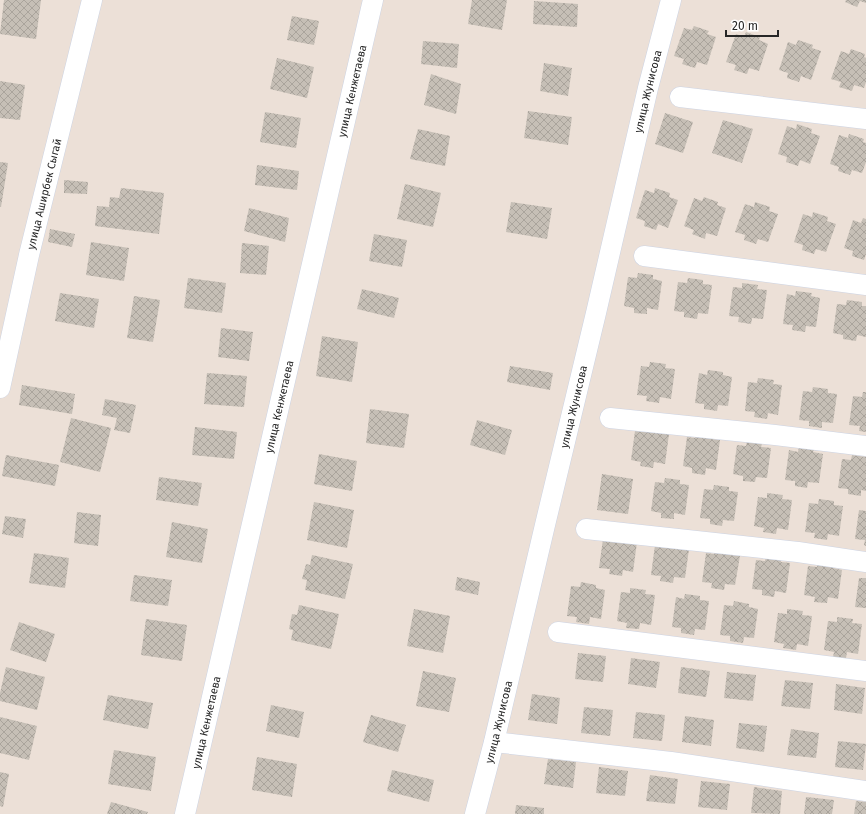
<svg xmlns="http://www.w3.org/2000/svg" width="866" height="814" font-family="'Fira Sans',sans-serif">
  <defs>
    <pattern id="building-cross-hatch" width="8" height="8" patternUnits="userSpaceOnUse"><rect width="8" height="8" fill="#c6bfb6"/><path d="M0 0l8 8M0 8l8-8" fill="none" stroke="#aaa49c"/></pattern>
  </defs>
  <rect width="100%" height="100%" fill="#ece0d7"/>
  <!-- building -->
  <path fill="url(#building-cross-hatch)" d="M4,0H41L36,39L0,34Z
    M472,0H507L502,30L468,24Z
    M846,0H866V3L860,1L857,7L845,2Z
    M534,1L578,4L577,27L533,24Z
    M292,16L319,21L314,45L287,40Z
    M694,26L709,31L707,34L716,37L707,65L697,62L695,68L682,64L684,59L674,56L684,28L692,30Z
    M746,32L760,37L759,40L768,44L759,71L749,68L747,74L734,70L736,65L726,62L736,34L744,37Z
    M798,40L813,45L812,48L821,51L811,80L801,76L799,82L787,78L788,73L779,70L788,42L796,45Z
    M423,41L459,44L457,68L421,64Z
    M851,49L865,54L864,57L866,58V82L864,88L854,85L852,91L839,87L841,82L831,79L841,51L849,54Z
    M277,58L314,67L307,98L270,89Z
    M544,63L572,68L568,96L540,91Z
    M431,74L461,84L456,114L424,105Z
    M0,81L25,85L20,120L0,118Z
    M528,111L572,117L568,145L524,138Z
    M265,112L301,118L296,148L260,142Z
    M665,113L693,122L683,153L655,144Z
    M723,120L753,129L742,163L712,153Z
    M797,124L812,129L811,133L820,136L810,164L800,160L798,166L786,162L787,157L778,154L787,126L796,129Z
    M418,129L450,136L445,166L410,159Z
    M849,134L864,139L863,142L866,143V162L862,173L852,170L850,175L838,171L839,167L830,164L839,135L848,138Z
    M0,162L8,163L1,207H0Z
    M257,165L299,171L297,190L255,185Z
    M64,180L88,182L87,194L64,193Z
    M405,184L441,193L433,227L397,219Z
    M121,188L164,193L159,234L95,226L97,206L109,207L110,197L119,198Z
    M655,188L670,193L669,197L678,200L668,228L658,224L656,230L644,226L645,221L636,218L645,190L654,193Z
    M704,197L718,202L717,205L726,208L717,236L706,233L705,239L692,234L694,230L684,226L694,198L702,201Z
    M511,202L552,208L547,239L506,232Z
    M755,202L770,207L769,211L778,214L768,242L758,239L756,244L744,240L745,235L735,232L745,204L754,207Z
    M249,208L289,218L285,242L244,231Z
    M813,212L828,217L827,221L836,224L826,252L816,249L814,254L802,250L803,245L794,242L803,214L812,217Z
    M863,218L866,219V254L864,260L852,256L853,251L844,248L853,220L861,223Z
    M50,229L75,234L72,247L48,242Z
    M374,234L407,240L402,267L369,261Z
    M91,242L129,248L124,281L86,275Z
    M242,243L269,246L266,275L240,273Z
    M638,273L653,275V279L662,281L658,310L647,308V314L634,313V308L624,306L628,277L637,278Z
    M188,278L226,283L222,313L184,308Z
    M688,278L703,280V284L712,285L708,314L698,313L697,319L684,317V312L674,311L678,282L687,283Z
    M742,283L758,285L757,289L767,290L763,319L752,318L751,324L738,322L739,317L729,316L733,287L742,288Z
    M362,289L399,298L394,318L357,309Z
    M796,291L812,293L811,296L820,298L816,327L806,326L805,332L792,330L793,325L783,324L787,294L795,296Z
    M60,293L99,299L94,328L55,321Z
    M134,296L160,300L153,342L127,338Z
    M847,300L862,302V306H866V337L857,335L856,341L843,339V335L833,333L837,304L846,305Z
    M221,328L253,332L249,361L218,357Z
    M322,336L358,342L352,382L316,376Z
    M650,362L666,364L665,368L675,369L671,399L660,397L659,403L646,401L647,396L637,395L641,366L649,367Z
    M510,366L553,373L550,390L507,382Z
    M708,370L723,372V375L732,377L728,406L718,405L717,411L704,409V404L695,403L699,373L707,375Z
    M207,373L247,376L244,407L204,404Z
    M758,378L774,380L773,384L782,385L778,415L768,413L767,419L754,417L755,412L745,411L748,382L757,383Z
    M22,385L75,394L72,414L19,405Z
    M813,387L828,389V393L837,394L833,423L822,422V428L809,426V421L799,420L803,391L812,392Z
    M863,392H866V432L859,431L860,426L849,425L853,396L862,397Z
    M105,399L136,405L130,433L114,430L117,418L102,415Z
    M370,409L409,414L404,448L366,443Z
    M71,418L111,428L100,472L60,462Z
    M477,420L512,430L505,455L470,445Z
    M195,427L237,432L234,459L192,455Z
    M644,427L659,433L669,434L665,464L654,462L653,468L640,466L641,462L631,460L635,431L644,432Z
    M696,433L711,436V439L720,440L716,470L706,468L705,475L692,473V468L683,466L687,437L695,438Z
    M747,441L762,444L761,447L771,448L767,478L756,477L755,482L743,481V476L733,474L737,445L746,446Z
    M799,447L814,449L813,452L823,454L819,483L808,482L807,488L795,486V481L785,480L789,450L798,452Z
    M319,454L357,461L352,491L314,484Z
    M6,455L59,465L55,486L2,476Z
    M852,455L866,457V491L861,490V496L848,494V489L838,488L842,459L851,460Z
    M602,474L633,479L628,514L597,510Z
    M159,477L202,483L198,506L156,500Z
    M665,478L680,480V484L689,485L685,515L674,513V519L661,518V513L651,511L655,482L664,483Z
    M714,485L729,487V491L738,492L734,521L723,520L722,526L710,524V519L700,518L704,489L713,490Z
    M767,493L783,495L782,499L792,500L788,530L777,528L776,534L763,532L764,528L754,526L758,497L767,498Z
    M819,499L834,501V505L843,506L839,536L828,534L827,540L814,538L815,533L805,532L809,503L818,504Z
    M314,502L354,510L347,548L307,540Z
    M859,510L866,511V546L864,545L865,540L855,539Z
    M77,512L101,515L98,546L74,543Z
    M5,516L26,519L23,538L2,534Z
    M172,522L208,529L202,563L166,557Z
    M603,539L637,542L633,572L623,570L622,576L609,574L610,569L599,568Z
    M655,545L689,549L685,578L674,577L673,583L660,581L661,576L651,575Z
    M715,549L730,555L740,556L735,585L725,584L724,590L711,588L712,583L702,582L706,553L714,554Z
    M34,553L69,558L65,588L29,583Z
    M312,555L353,564L345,599L305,590L307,580L302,579L306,564L310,565Z
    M766,556L781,558V562L790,563L786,593L775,591L774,597L762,595V590L752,589L756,560L765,561Z
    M818,562L833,564V568L842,570L838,599L828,597L827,603L814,602L815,597L804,595L808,566L817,567Z
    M134,575L172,580L168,606L130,601Z
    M457,577L480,582L478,595L455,590Z
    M859,578H866V608L855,607Z
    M581,582L596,585V588L605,590L601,619L590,617L589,624L576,622L577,617L567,616L571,586L580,587Z
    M630,588L646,590L645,594L655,595L651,625L640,623L639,629L626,628L627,623L617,621L621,592L630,593Z
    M685,594L700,596V600L709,601L705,630L695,629L694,635L681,633V628L672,627L676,597L684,599Z
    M734,601L749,604V607L758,609L754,638L744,637L743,643L730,641V636L720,635L724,605L733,606Z
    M299,605L339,614L331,649L291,640L293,630L289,629L292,614L297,615Z
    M414,609L450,616L443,653L407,646Z
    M787,609L803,611L802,615L812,616L808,646L797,644L796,650L783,648L784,644L774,642L778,613L787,614Z
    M837,617L853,619L852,623L862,624L858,654L847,652L846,658L833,657L834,652L824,650L828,621L837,622Z
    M146,619L187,625L182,661L141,655Z
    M19,622L55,634L46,662L10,650Z
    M578,653L606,656L603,682L575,679Z
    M631,658L660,662L656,688L628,684Z
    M6,667L45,677L37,710L0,701V693Z
    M681,667L710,671L706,697L678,693Z
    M423,671L456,678L449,712L416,706Z
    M727,672L756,675L753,701L724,698Z
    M785,680L813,683L810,709L781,706Z
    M836,684L865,688L862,714L834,710Z
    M532,694L560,698L557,724L528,720Z
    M108,695L153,703L148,729L103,720Z
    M271,705L304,712L299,738L266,731Z
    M584,707L613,710L610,736L581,733Z
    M636,712L665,715L662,741L633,738Z
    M371,715L406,725L398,752L363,742Z
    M685,716L714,720L711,746L682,742Z
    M0,717L37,726L29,760L0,753Z
    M739,723L767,726L764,752L736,748Z
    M791,729L819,733L816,758L787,755Z
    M838,741L866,744L863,770L835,767Z
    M114,750L156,757L151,791L108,784Z
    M257,757L297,764L292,797L252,790Z
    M548,759L576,762L573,788L544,784Z
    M599,767L628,771L625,796L596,793Z
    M392,770L434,780L429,802L387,791Z
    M0,772L9,774L3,807L0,806Z
    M650,775L678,779L675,804L646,801Z
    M701,781L730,784L727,810L698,807Z
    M754,787L782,791L780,814L751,813Z
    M806,797L834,800L832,814H804Z
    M856,801L866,802V814H854Z
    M111,802L148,812L147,814H107Z
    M516,805L544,808V814H515Z"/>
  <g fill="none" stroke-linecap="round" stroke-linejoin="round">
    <!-- minor casing -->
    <g stroke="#ccd3e3" stroke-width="21">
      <g id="minor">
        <path d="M680,97L866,119"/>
        <path d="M644,256L866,285"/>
        <path id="s1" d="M0,388L29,255L92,0"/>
        <path d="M610,418L775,435L866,446"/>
        <path d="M586,529L798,552L866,562"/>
        <path d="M558,632L866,671"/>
        <path d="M494,742L671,762L866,791"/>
        <path id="s2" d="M185,814L373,0"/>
        <path id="s3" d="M475,814L494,742L545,525L596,313L648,88L671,0"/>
      </g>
    </g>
    <!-- minor -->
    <use href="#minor" stroke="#fff" stroke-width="20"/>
  </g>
  <g text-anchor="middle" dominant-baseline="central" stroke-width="4" stroke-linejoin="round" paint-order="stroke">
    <!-- street labels -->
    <g font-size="11" fill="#272727" stroke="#fff">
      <text stroke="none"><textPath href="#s2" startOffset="742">улица Кенжетаева</textPath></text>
      <text stroke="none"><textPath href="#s3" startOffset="743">улица Жунисова</textPath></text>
      <text stroke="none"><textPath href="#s1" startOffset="199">улица Аширбек Сыгай</textPath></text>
      <text stroke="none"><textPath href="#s2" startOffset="418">улица Кенжетаева</textPath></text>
      <text stroke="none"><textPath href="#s3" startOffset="419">улица Жунисова</textPath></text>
      <text stroke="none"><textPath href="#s3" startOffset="95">улица Жунисова</textPath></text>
      <text stroke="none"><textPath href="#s2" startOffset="94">улица Кенжетаева</textPath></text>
    </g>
  </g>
  <!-- scale -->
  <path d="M726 30v6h52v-6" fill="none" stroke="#272727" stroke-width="2"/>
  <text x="732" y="30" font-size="12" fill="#272727" stroke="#ffffff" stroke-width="3" paint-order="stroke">20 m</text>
</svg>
